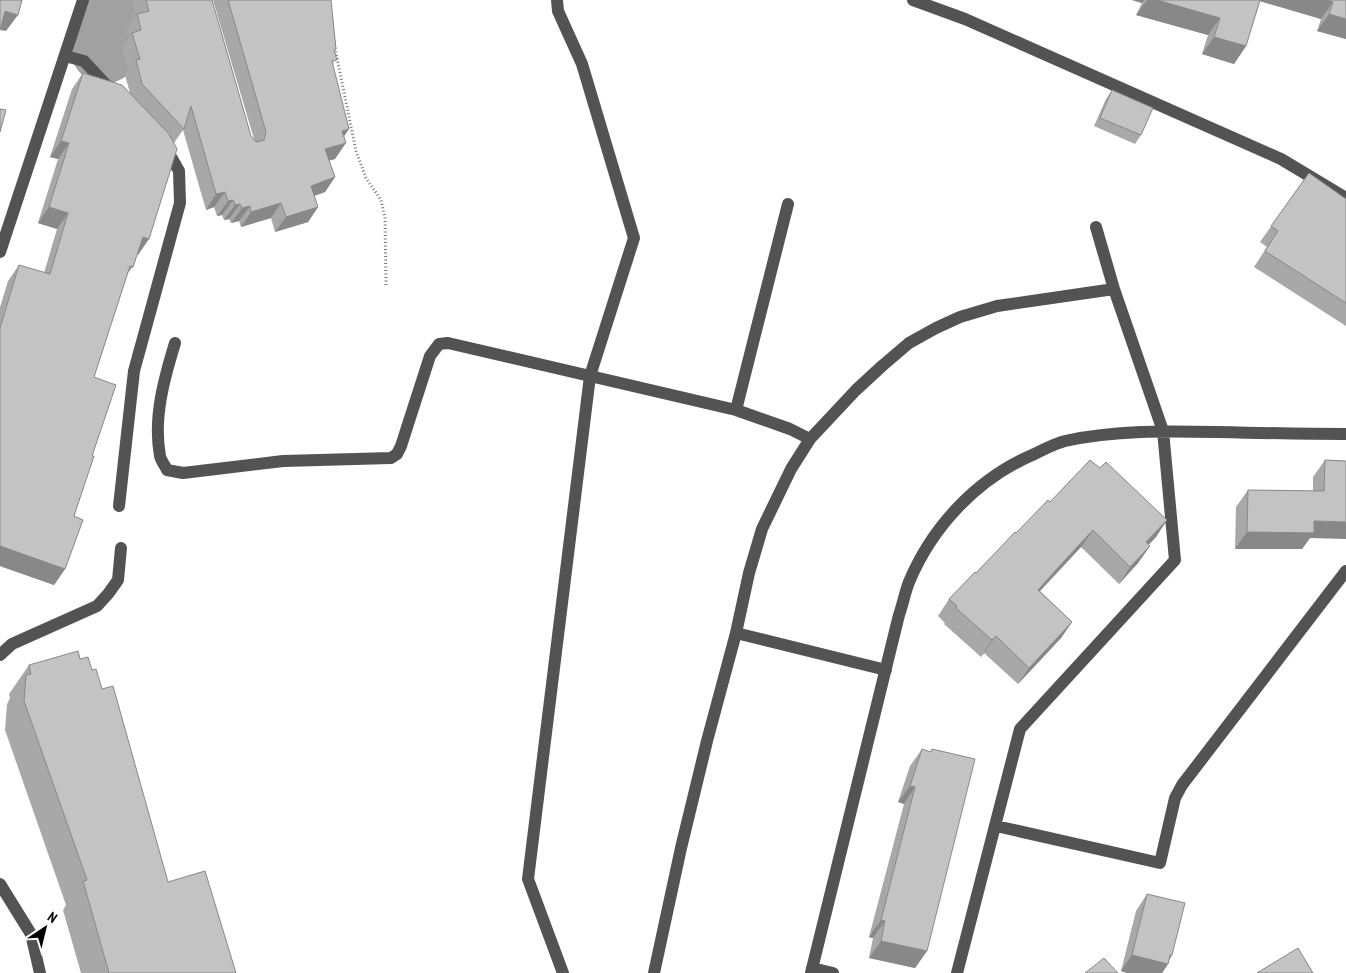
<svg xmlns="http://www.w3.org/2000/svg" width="1346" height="973" font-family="'PT Sans Narrow',sans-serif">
  <rect width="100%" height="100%" fill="#fff"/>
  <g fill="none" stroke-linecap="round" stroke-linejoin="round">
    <!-- river -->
    <path stroke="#a1a1a1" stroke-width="69" d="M105,49L118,0"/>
    <!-- path -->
    <path stroke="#757575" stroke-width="3" stroke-dasharray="1 2.5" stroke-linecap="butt" d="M335,48L356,151L366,178L381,200L385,218L386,286"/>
    <!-- minor -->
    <path stroke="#535353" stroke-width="12" d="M557,0L558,11L582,64L634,238L590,376L528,879L563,973
      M913,0L965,19L1281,159L1346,198
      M65,56L84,61L111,90
      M0,252L83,0
      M175,343C164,379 153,418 160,456C161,461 165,465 167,470L183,473L283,461L391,458L397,454L401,446L430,356L439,344L448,343L736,410L790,429L810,439
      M736,410L788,204
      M119,506L134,371L180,203L179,171L166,148
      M736,633L886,670
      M0,655L12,644L97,606L108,594L118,580L121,548
      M996,826L1160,863L1175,798L1182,785L1346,571
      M0,884L31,934L40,973
      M812,968L833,973
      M654,973L681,848L707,741L736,633L749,573L762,529L791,469L810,439L856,390L882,366L909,343L936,328L960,317L997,306L1114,289
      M811,973L899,615C903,604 905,592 909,582C932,527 976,480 1030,456C1041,451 1053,444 1065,441C1115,430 1166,431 1217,432C1260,433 1303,434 1346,434
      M957,973L1020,729L1175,560L1163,431L1114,289L1096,227"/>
  </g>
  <!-- wall -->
  <path fill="#a8a8a8" d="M133,0H212L251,136L254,139L213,0H331L336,49L335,51L333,65L344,137L335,159L329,160L335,177L325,192L314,196L318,207L308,222L275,232L271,218L241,227L239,221L231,223L229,219L224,220L222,215L217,216L214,207L206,210L183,130L174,143L138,255H137L133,267L127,274L94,377L92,456L74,516L65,569L54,585L0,566V307L8,281L19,265L44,273L57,229L38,223L58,159L50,157L72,89L83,73L130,93L125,75L128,71L122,48L129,38L126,30L136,16L132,3Z
    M1132,0H1346V39L1317,31L1321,19L1260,1L1246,46L1234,64L1202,54L1208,35L1136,15L1142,3Z
    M1112,90L1141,135L1135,144L1094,126L1106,99Z
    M1309,173L1346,199V326L1254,267L1267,247L1260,242Z
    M1325,460L1346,461L1310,538L1302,549H1235L1236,507L1248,490L1313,491V477Z
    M1100,468L1167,520L1156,537L1148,545L1150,546L1138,563L1119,584L1081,547L1053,577L1040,591L1072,622L1061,638L1018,684L984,653L981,657L944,624L945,623L938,616L949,599L1016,533L1050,502Z
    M80,659L92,670L102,689L168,882L236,973H81L63,910L66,905L5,730L7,704L10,698L9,694L29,665Z
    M922,749L930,752L932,749L927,951L915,968L869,958L873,938L869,937L904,804L898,802L910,766Z
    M1147,894L1169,960L1168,964L1162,973H1127L1121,971L1136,911Z"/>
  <!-- shaded-wall -->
  <path fill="#888" d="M1132,0H1144L1142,3Z
    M1147,0H1157L1220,18L1208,35L1136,15Z
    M1256,0H1327L1333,2L1321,19Z
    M5,11L18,15L6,31L0,30Z
    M1329,14L1346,19V39L1317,31Z
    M1214,37L1246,46L1234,64L1202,54Z
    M349,129L339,144L342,131Z
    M61,141L69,143L58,159L50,157Z
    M346,143L335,159L314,165L325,149Z
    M335,177L325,192L300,201L311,186Z
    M225,192L214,207L206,210L216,194Z
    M233,200L222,215L217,216L228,201Z
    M281,203L271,218L241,227L251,212Z
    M240,204L229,219L224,220L235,205Z
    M250,206L239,221L231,223L242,208Z
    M49,207L68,213L57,229L38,223Z
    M318,207L308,222L275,232L286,217Z
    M143,237L149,239L138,255L132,253Z
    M1167,520L1156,537L1135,559L1146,542Z
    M1314,521L1346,522V539L1310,538L1302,549H1235L1247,532Z
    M1093,530L1081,547L1026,606L1038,590Z
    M0,546L65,569L54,585L0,566Z
    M1150,546L1138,563L1119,584L1130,567Z
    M1072,622L1061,638L1018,684L1029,668Z
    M996,636L984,653L981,657L992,640Z
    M910,786L915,787L904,804L898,802Z
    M881,920L885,921L873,938L869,937Z
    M881,941L927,951L915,968L869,958Z
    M1132,955H1172L1167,964H1168L1162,973H1127L1121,971Z"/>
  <!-- building -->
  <path fill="#c3c3c3" stroke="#888" d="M0,0H22L18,15L5,11L0,30Z
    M146,0H212L251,136L256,142L264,140L266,132L228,0H331L336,49L334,50L337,60L332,61L349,129L342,131L346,143L325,149L335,177L311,186L318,207L286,217L281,203L251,212L250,206L242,208L240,204L235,205L233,200L228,201L225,192L216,194L191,106L184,129L142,84L136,60L140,59L132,33L141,30L137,14L149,11Z
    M1157,0H1260L1246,46L1214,37L1220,18Z
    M1327,0H1346V19L1329,14L1333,2Z
    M83,73L122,85L169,134L177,149L149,239L143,237L133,267L130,266L94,377L116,385L92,456H94L74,516L83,520L65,569L0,546V547V328L19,265L50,274L68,213L49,207L69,143L61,141Z
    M1112,90L1153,108L1141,135L1100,118Z
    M0,109L6,110L0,132Z
    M1309,173L1346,199V303L1265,251L1278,231L1271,226Z
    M1090,460L1100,468L1106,462L1167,520L1146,542L1150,546L1130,567L1093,530L1065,560L1038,590L1072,622L1029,668L996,636L992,640L956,608L957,606L949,599L975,572L976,573L1015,532L1016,533L1048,500L1050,502Z
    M1325,460L1346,461V522L1314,521V533L1247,532L1248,490L1324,491Z
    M78,651L80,659L88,657L92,670L96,669L102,689L113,686L168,882L205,871L236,973H109L83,881L87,880L24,701L26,675L31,674L29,665Z
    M922,749L931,752L932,749L975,759L927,951L881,941L885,921L881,920L915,787L910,786Z
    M1147,894L1185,903L1172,955H1170L1168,964L1132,955Z
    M1298,948L1313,973H1257Z
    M1104,958L1118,973H1085Z"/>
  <!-- north arrow -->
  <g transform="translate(45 928) rotate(35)" stroke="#ffffff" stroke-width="4" paint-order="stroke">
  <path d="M0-4L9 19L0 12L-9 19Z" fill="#000000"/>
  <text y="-8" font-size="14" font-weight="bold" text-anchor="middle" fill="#000000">N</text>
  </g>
</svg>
